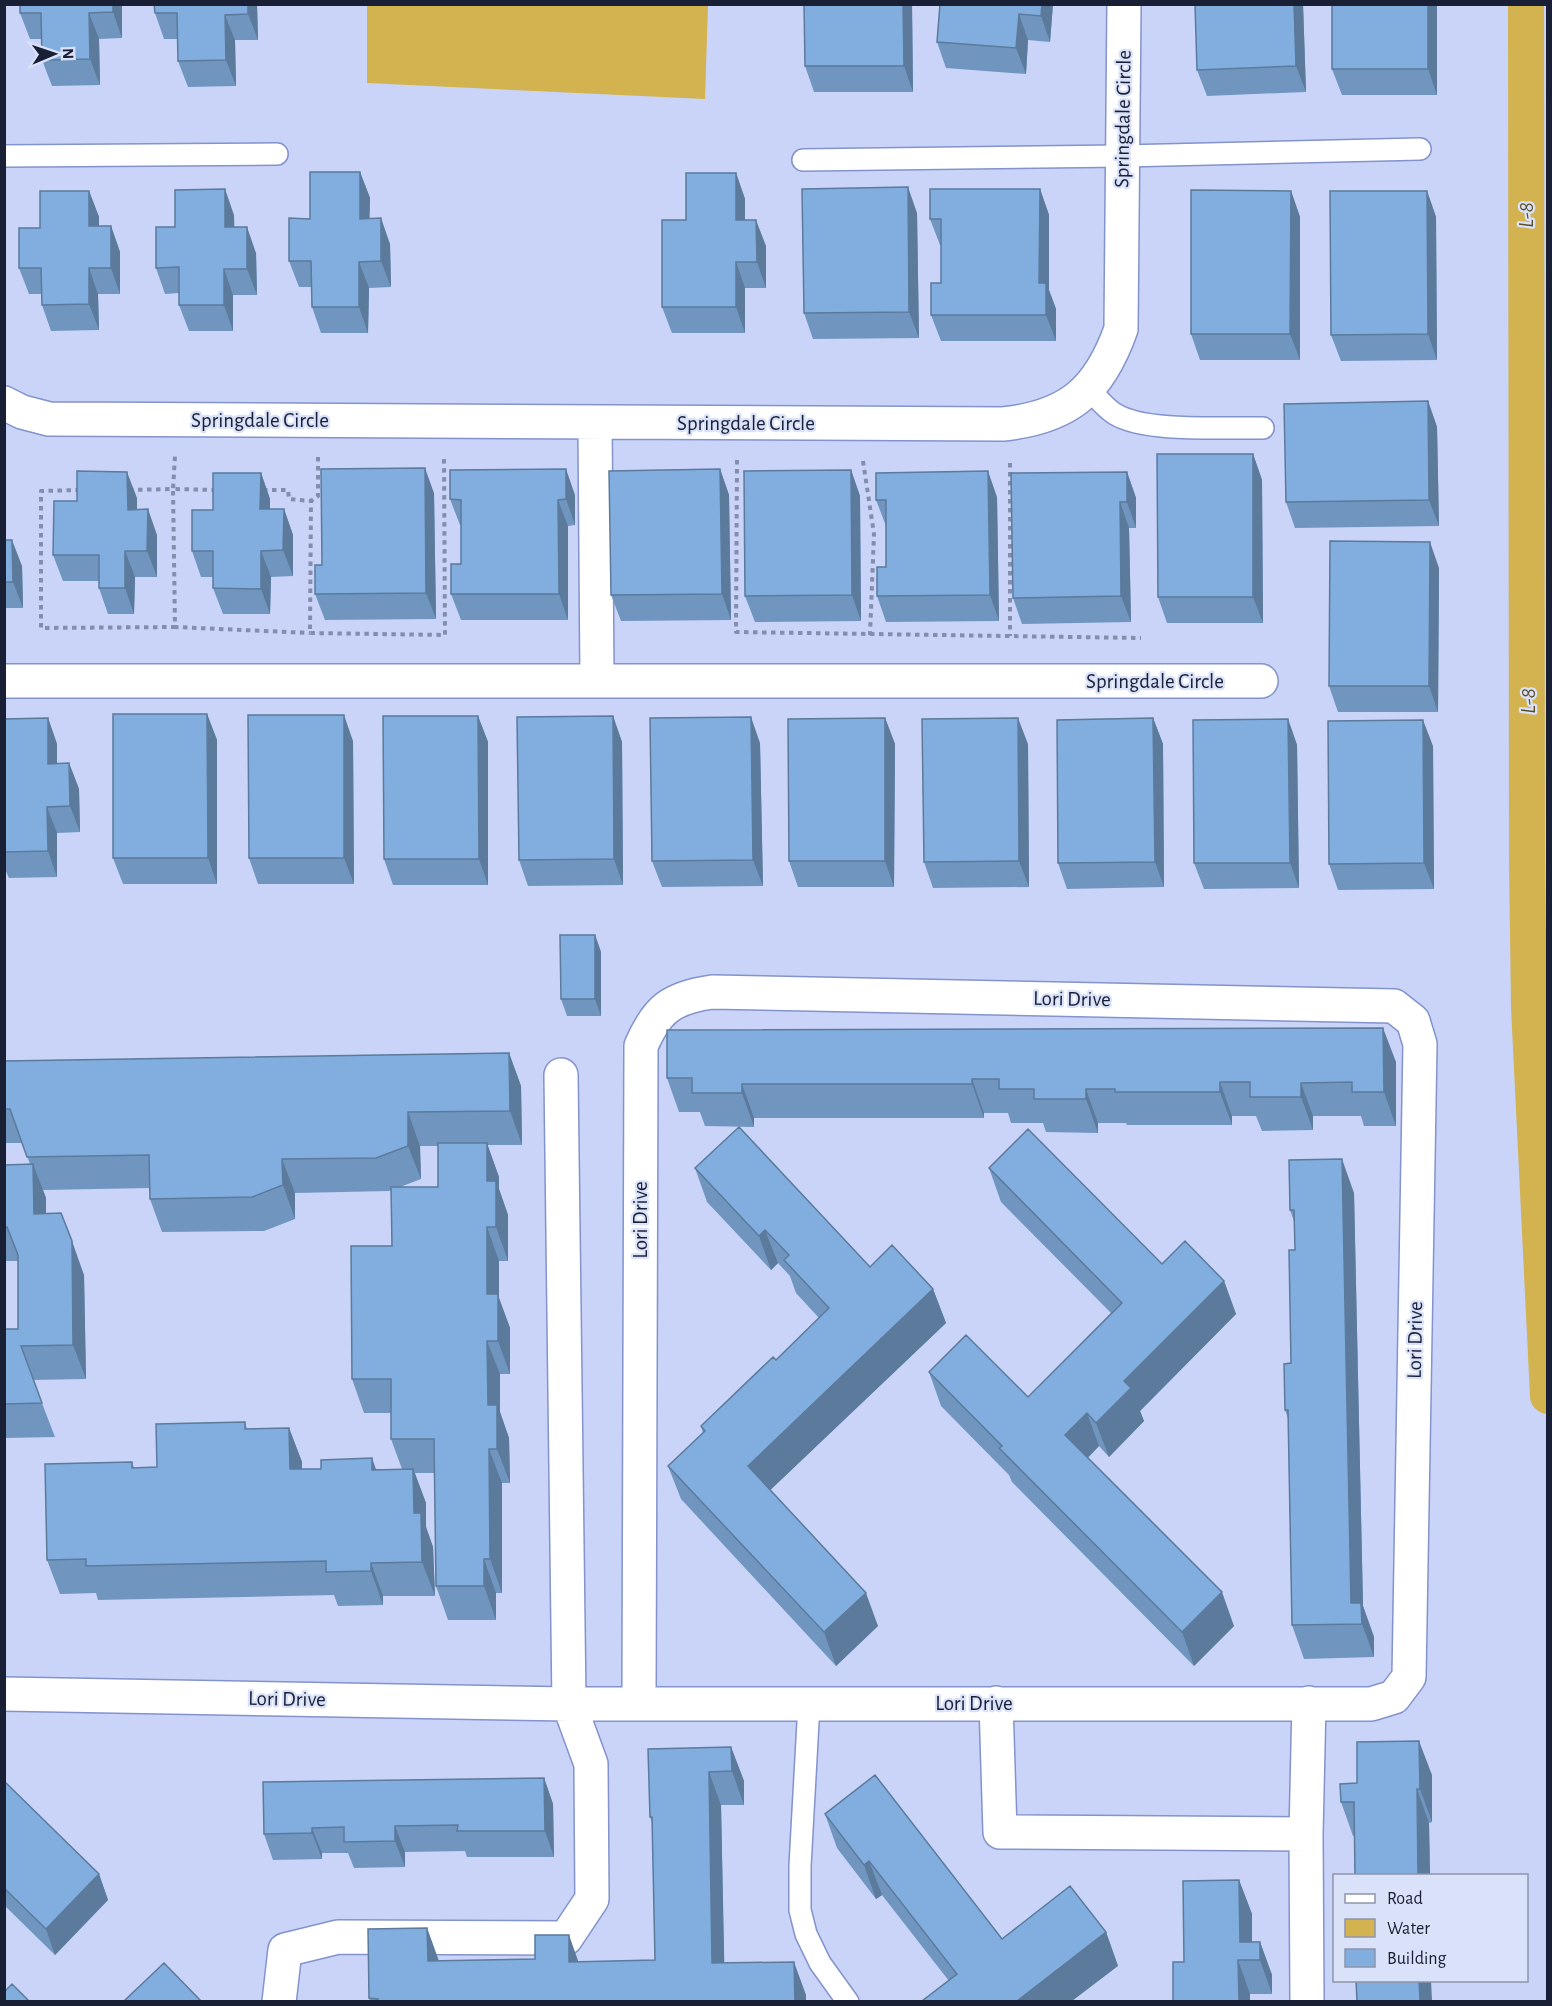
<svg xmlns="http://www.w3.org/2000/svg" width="1552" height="2006" font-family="'Alegreya Sans',sans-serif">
  <rect width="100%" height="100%" fill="#c9d4f8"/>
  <!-- water -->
  <path fill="#d2b34f" d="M367,5H708L705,99L367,83Z"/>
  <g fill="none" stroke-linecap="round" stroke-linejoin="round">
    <!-- canal -->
    <path stroke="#d2b34f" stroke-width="36" d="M1526,4L1527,859L1529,1007L1548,1396"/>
    <!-- lane casing -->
    <g stroke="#8393cc" stroke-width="24">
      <path id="lane" d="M4,156L277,154
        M803,160L1123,156L1420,149
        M1088,388C1096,396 1105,408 1115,414C1146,433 1224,427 1263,428
        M809,1704L800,1866V1910L806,1934L820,1963L848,2002"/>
    </g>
    <!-- street casing -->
    <g stroke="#8393cc" stroke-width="36">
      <path id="street" d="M4,403L22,412L49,419L1003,424C1069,417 1099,391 1121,329L1124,4
        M595,422L597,680
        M4,681H1261
        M4,1694L569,1704H1371L1394,1697L1409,1677L1420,1044L1413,1021L1394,1006L712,992C671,998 657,1009 641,1046L639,1704
        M996,1703L1000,1832L1306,1834
        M279,2002L285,1950L338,1937L566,1938L592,1899L591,1764L569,1704L561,1075
        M1307,2002L1306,1834L1309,1703"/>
    </g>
    <!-- path -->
    <path stroke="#848dac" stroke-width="4" stroke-dasharray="4.5 4.5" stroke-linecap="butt" d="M318,457V496L311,501L310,633L445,635L444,457
      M737,460L736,632L1141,638
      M863,461L874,534L870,635
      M1010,463V636
      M80,490L41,491V628L175,627
      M129,490L173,489L175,456
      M216,490L173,489L175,627L310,633
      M263,490H288L289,499L311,501"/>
    <!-- lane -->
    <use href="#lane" stroke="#fff" stroke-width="21"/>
    <!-- street -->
    <use href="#street" stroke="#fff" stroke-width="33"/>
  </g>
  <!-- wall -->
  <path fill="#7096c0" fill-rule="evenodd" d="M122,4V38L99,39L100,85L52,86L42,60V39H30L20,13Z
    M154,4H257L258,40H235L236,86L188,87L178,61V39H164L155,13Z
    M912,4L913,92H814L805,66Z
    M940,4H1053L1050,42L1028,40L1026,74L946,68L937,42Z
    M1195,4H1303L1306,92L1207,96L1197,70Z
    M1437,4V95H1342L1332,69Z
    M360,172L370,198L369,218L390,244L391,287L369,288L368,333H321L312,307L311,287H299L289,261L310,219Z
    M736,173L745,199V220L766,246V288H745V333H672L662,307L686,220Z
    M1040,189L1049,215V290L1056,309V341H941L931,315L941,283V245H940L930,219Z
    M89,191L99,217V226H111L120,252V294H98L99,330L51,331L42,305V294H29L19,268L40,228Z
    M1291,191L1300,217V360H1200L1191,334Z
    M1427,191L1436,217L1437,360L1341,361L1331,335Z
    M917,213L919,338L813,339L804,313Z
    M234,215V227L256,253L257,295H233V331H189L179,305V293L165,294L156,268L175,227Z
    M1428,401L1437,427L1439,526L1295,528L1286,502Z
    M1253,454L1262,480L1263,623H1167L1158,597Z
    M720,469L729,495L731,620L621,621L611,595Z
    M851,470L860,496L861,621L755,622L745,596Z
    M1127,472L1136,498V528H1129L1131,622L1022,624L1013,598Z
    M261,473L270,499V509H284L293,535V576L271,577L270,614H223L213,588V577H201L192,551L213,510Z
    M434,493L436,619L325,620L315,594Z
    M575,495V525L568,526V620H461L451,594L461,564V525H460L450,499Z
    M997,497L999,621L886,622L877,596L886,567V526L876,500Z
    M137,498V509L157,535V577H135L134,614H108L99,588V581H63L53,555L77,501Z
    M4,540L22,566L23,608H4Z
    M1439,568L1438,712H1338L1329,686Z
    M207,714L217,740V884H123L113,858Z
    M478,716L488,742V885H393L384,859Z
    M613,716L622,742L623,885L528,886L519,860Z
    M48,718L57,744V764L69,763L79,789L80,832L57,833V877L9,878L4,867V719Z
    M885,718L895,744L894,887H798L789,861Z
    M1153,718L1163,744L1164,887L1067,889L1058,863Z
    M1288,719L1297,745L1299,888L1204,889L1194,863Z
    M353,741L354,884H258L249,858Z
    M760,743L763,886L662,887L652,861Z
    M1028,744L1029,887L933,888L924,862Z
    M1433,746L1434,889L1338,890L1329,864Z
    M595,935L601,952V1016H567L561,999Z
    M509,1053L521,1086L522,1145H487L499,1177V1189L508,1215V1261H499V1298L510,1328V1374H500V1412L509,1438L510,1483H502V1593H496V1620H448L436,1586L435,1473H415L426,1503V1527L433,1547L435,1596H383V1605L338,1606L334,1595L98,1600L96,1593L60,1594L47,1560L132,1462L134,1468L157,1467L245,1422L247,1429L289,1428L302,1462V1469H402L391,1439V1413H364L352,1379L392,1246L391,1190L389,1191L295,1193V1219L264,1231L162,1232L150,1199V1188L43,1190L46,1198V1213L84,1275L86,1379L33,1380L55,1437L4,1438V1329H18V1261H4V1165L30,1164L22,1143H4V1061ZM420,1146H438V1187H400L421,1179Z
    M1396,1062V1126H1364L1361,1116H1313V1130L1262,1131L1256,1116H1232V1125H1127L1126,1123H1098V1133L1046,1132L1043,1123H1011L1008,1113H984V1118H754V1127L705,1126L700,1112H679L667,1078Z
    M695,1168L870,1267L933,1289L946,1323L770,1490L878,1626L836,1666L681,1499L668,1466L703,1433L701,1426L776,1360L819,1318L796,1293L790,1276L778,1263L771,1270L707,1202Z
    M989,1168L1162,1264L1224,1281L1236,1314L1140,1411L1144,1421L1109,1457L1099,1446L1088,1458L1234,1626L1194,1666L1012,1482L1009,1475L941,1406L929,1372L1028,1397L1111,1313L1001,1202Z
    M1354,1193L1363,1606L1374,1637V1657L1304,1659L1292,1625L1288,1418L1285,1410L1291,1363L1295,1250V1224L1290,1210Z
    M731,1747L744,1781V1805H721L724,1963L806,1995V2001H370L369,1998L427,1928L439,1961L579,1962L655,1960L653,1825L650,1817Z
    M1432,1775V1822L1429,1823L1430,1875H1355L1354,1836H1353L1341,1802L1357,1783Z
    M544,1778L553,1804L554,1857H467L465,1851L405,1852V1867L354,1868L348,1853H322V1859L273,1860L264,1834Z
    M4,1783L99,1874L108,1900L55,1955L4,1905Z
    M825,1814L1002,1939L1106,1932L1118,1966L949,1981L882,1895L876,1899L837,1848Z
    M1239,1880L1252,1914V1942H1260L1272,1975V1994H1250V2001H1173L1184,1962Z"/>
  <!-- shaded-wall -->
  <path fill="#5b7a9c" d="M113,4H122V38L113,12Z
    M248,4H257L258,40L248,14Z
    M903,4H912L913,92L904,66Z
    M1042,4H1053L1050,42L1041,16Z
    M1294,4H1303L1306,92L1296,66Z
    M1428,4H1437V95L1428,69Z
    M89,13L99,39L100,85L90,59Z
    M1019,14L1028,40L1026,74L1016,48Z
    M225,15L235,40L236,86L226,60Z
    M360,172L370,198L369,244L360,219Z
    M736,173L745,199V246L736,220Z
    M908,187L917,213L919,338L909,312Z
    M225,189L234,215L235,253L225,227Z
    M1040,189L1049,215V290L1056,309V341L1046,315L1039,283Z
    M89,191L99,217V252L89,226Z
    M1291,191L1300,217V360L1290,334Z
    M1427,191L1436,217L1437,360L1428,334Z
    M381,218L390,244L391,287L381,261Z
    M756,220L766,246V288L757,262Z
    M111,226L120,252V294L111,268Z
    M247,227L256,253L257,295L247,269Z
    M359,262L369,288L368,333L359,307Z
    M736,262L745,288V333L736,307Z
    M89,268L98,294L99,330L89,304Z
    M224,269L233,295V331L224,305Z
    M1428,401L1437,427L1439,526L1429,500Z
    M1253,454L1262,480L1263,623L1253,597Z
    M425,468L434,493L436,619L426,593Z
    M566,469L575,495V525L566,499Z
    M720,469L729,495L731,620L722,594Z
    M851,470L860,496L861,621L852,595Z
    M988,471L997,497L999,621L990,595Z
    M127,472L137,498V536L128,510Z
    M1127,472L1136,498V528L1127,502Z
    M261,473L270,499V535L260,509Z
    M558,500L568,526V620L559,594Z
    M1120,502L1129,528L1131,622L1121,596Z
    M148,509L157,535V577L147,551Z
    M284,509L293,535V576L283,550Z
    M12,540L22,566L23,608L13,582Z
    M1430,542L1439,568L1438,712L1429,686Z
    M125,551L135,577L134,614L125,588Z
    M261,551L271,577L270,614L261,589Z
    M207,714L217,740V884L208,858Z
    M344,715L353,741L354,884L344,858Z
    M478,716L488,742V885L479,859Z
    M613,716L622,742L623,885L614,859Z
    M751,717L760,743L763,886L753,860Z
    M48,718L57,744V790L48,764Z
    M885,718L895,744L894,887L885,861Z
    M1018,718L1028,744L1029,887L1019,861Z
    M1153,718L1163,744L1164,887L1155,862Z
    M1288,719L1297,745L1299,888L1290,863Z
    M1423,720L1433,746L1434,889L1424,863Z
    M69,763L79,789L80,832L70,806Z
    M47,807L57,833V877L48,851Z
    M595,935L601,952V1016L595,999Z
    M1383,1028L1396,1062V1126L1384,1092Z
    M509,1053L521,1086L522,1145L510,1111Z
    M972,1079L984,1113V1118L972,1084Z
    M1220,1082L1232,1116V1125L1220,1092Z
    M1301,1083L1313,1116V1130L1301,1097Z
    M742,1084L754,1118V1127L742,1093Z
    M1086,1089L1098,1123V1133L1086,1099Z
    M408,1112L420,1146L421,1179L408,1146Z
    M487,1143L499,1177V1189L508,1215V1261L496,1227L487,1181Z
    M282,1159L295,1193V1219L283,1185Z
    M1342,1159L1354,1193L1363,1606L1374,1637V1657L1362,1624L1351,1603Z
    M33,1164L46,1198V1247L34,1214Z
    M487,1227L499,1261V1298L510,1328V1374L498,1341L487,1294Z
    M765,1230L778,1263L771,1270L759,1236Z
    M72,1241L84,1275L86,1379L73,1345Z
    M1224,1281L1236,1314L1140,1411L1144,1421L1109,1457L1096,1423L1124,1381Z
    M933,1289L946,1323L760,1500L748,1466Z
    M487,1341L500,1374V1412L509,1438L510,1483L497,1449L488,1405Z
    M1087,1413L1099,1446L1077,1468L1065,1435Z
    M289,1428L302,1462V1503L290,1469Z
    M489,1449L502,1483V1593L490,1559Z
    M372,1458L384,1492L372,1470Z
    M413,1469L426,1503V1527L433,1547L435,1596L422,1562L414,1513Z
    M484,1559L496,1593V1620L484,1586Z
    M371,1563L383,1596V1605L371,1571Z
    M1222,1592L1234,1626L1194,1666L1182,1632Z
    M866,1593L878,1626L836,1666L824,1632Z
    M1419,1741L1432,1775V1822L1420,1789Z
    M731,1747L744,1781V1805L732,1771Z
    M709,1772L721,1805L725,1997L712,1963Z
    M544,1778L553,1804L554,1857L545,1831Z
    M1417,1789L1429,1823L1430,1875H1418Z
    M395,1826L405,1852V1867L395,1841Z
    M312,1828L322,1853V1859L312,1833Z
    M869,1861L882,1895L876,1899L864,1865Z
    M99,1874L108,1900L55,1955L46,1929Z
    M1239,1880L1252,1914V1960L1240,1942Z
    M427,1928L439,1962L428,1961Z
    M1106,1932L1118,1966L1072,2001H1017Z
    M569,1935L581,1969L569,1962Z
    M1260,1942L1272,1975V1994L1260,1960Z
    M1238,1960L1250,1994V2001H1239Z
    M794,1962L806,1995V2001H795Z
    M1419,1980H1431L1432,2001H1420Z"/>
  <!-- building -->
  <path fill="#82aedf" stroke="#5b7a9c" stroke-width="1.5" d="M20,4H113V12L89,13L90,59L42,60L41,13H20Z
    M154,4H248V14L225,15L226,60L178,61L177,13H155Z
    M804,4H903L904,66H805Z
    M940,4H1042L1041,16L1019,14L1016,48L937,42Z
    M1195,4H1294L1296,66L1197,70Z
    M1332,4H1428V69H1332Z
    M310,172H360V219L381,218V261L359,262V307H312L311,261H289V218L310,219Z
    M686,173H736V220H756L757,262H736V307H662V220H686Z
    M908,187L909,312L804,313L802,189Z
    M225,189V227H247V269H224V305H179V267L156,268V227H175V190Z
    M930,189H1040L1039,283H1046V315H931V283H941V219H930Z
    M1191,190L1291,191L1290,334H1191Z
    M40,191H89V226H111V268H89V304L42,305L41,268H19V228H40Z
    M1330,191H1427L1428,334L1331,335Z
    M1428,401L1429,500L1286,502L1284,404Z
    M1157,454H1253V597H1158Z
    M425,468L426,593L315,594V565H322L321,469Z
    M566,469V499L558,500L559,594H451V564H461V500L450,499V470Z
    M720,469L722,594L611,595L609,471Z
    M851,470L852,595L745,596L744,471Z
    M77,471L127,472L128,510L148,509L147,551H125V588H99V555H53L54,501H77Z
    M988,471L990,595L877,596V567H886V500H876V473Z
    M1127,472V502H1120L1121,596L1013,598L1011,473Z
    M213,473H261L260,509H284L283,550L261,551V589L213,588V551H192V510H213Z
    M4,540H12L13,582H4Z
    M1330,541L1430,542L1429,686H1329Z
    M113,714H207L208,858H113Z
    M248,715H344V858H249Z
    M383,716H478L479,859H384Z
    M613,716L614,859L519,860L517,717Z
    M751,717L753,860L652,861L650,718Z
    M48,718V764L69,763L70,806L47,807L48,851L4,852V719Z
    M885,718V861H789L788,719Z
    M1018,718L1019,861L924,862L922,719Z
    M1153,718L1155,862L1058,863L1057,720Z
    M1288,719L1290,863H1194L1193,720Z
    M1423,720L1424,863L1329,864L1328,721Z
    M560,935H595V999H561Z
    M1383,1028L1384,1092H1352V1082L1301,1083V1097H1250V1082H1220V1092H1115V1089H1086V1099H1034V1089H999V1079H972V1084H742V1093H692V1078H667V1030Z
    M509,1053L510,1111L408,1112V1146L376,1158L282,1159L283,1185L252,1197L150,1199L149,1155L27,1157L10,1109H4V1061Z
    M739,1127L870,1267L892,1245L933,1289L748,1466L866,1593L824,1632L668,1466L705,1431L701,1426L773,1357L776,1360L829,1308L784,1260L789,1255L765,1230L759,1236L695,1168Z
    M1028,1129L1162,1264L1185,1241L1224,1281L1124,1381L1131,1388L1096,1423L1087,1413L1065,1435L1222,1592L1182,1632L999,1448L1002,1446L929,1372L966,1335L1028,1397L1122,1303L989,1168Z
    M438,1143H487V1181H496V1227H487V1294H498V1341H487L488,1405H497V1449H489L490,1559H484V1586H436L434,1439H391V1379H352L351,1246H392L391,1187H438Z
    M1342,1159L1351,1603H1361L1362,1624L1292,1625L1288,1410H1285L1284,1364L1291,1363L1289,1250H1295L1294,1210H1290L1289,1160Z
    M33,1164L34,1214L61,1213L72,1241L73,1345L21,1346L42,1403L4,1404V1329H18V1255L7,1227H4V1165Z
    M245,1422V1429L289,1428L290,1469H321V1460L372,1458V1470L413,1469L414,1513H421L422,1562L371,1563V1571L326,1572V1561L86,1566V1559L47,1560L45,1464L132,1462V1468L157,1467L156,1424Z
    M1419,1741L1420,1789H1417L1418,1875H1355L1354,1802H1341L1340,1784L1357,1783V1742Z
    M731,1747L732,1771L709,1772L712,1963L794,1962L795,2001H378V1999L369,1998L368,1929L427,1928L428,1961L535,1959V1935H569V1962L655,1960L652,1817H650L648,1749Z
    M875,1775L1002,1939L1070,1886L1106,1932L1017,2001H922L957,1974L869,1861L864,1865L825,1814Z
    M544,1778L545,1831H457L458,1825L395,1826V1841L344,1842V1827L312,1828V1833L264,1834L263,1782Z
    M5,1782L99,1874L46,1929L4,1888Z
    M1239,1880L1240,1942H1260V1960H1238L1239,2001H1173V1962H1184L1183,1881Z
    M164,1963L201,2001H124Z
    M1356,1980H1419L1420,2001H1357Z
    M12,1984L29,2001H4V1992Z"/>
  <g text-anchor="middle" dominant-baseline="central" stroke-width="4.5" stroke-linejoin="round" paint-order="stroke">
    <!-- street labels -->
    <g font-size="21" fill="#191f35" stroke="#dae2fa">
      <text transform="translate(1123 119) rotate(-89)">Springdale Circle</text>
      <text x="260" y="420">Springdale Circle</text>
      <text x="746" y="423">Springdale Circle</text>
      <text x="1155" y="681">Springdale Circle</text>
      <text transform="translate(1072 999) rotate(1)">Lori Drive</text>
      <text transform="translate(640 1220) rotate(-90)">Lori Drive</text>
      <text transform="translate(1415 1340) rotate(-89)">Lori Drive</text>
      <text transform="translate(287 1699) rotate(1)">Lori Drive</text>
      <text x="974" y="1703">Lori Drive</text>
    </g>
    <!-- water labels -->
    <g font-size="22" font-style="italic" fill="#5b4e25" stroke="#dae2fa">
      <text transform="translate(1526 215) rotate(-90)">L-8</text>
      <text transform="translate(1528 701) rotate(-90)">L-8</text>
    </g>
  </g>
  <!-- border -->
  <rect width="1552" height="2006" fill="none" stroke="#191f35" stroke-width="12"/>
  <!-- legend -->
  <rect x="1333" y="1874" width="195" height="108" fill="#dae2fa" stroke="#8d94ab" stroke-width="1.5"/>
  <rect x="1345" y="1894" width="30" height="9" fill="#ffffff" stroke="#8d94ab" stroke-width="1.5"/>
  <text x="1387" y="1904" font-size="18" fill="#191f35">Road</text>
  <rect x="1345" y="1919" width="30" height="18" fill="#d2b34f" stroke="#8d94ab" stroke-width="1.5"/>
  <text x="1387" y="1934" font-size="18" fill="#191f35">Water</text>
  <rect x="1345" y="1949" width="30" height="18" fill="#82aedf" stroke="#8d94ab" stroke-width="1.5"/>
  <text x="1387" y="1964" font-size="18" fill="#191f35">Building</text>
  <!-- north arrow -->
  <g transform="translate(54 54) rotate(88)" stroke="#dae2fa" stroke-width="4.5" paint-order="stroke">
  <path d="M0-4.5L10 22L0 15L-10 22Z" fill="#191f35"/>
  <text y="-9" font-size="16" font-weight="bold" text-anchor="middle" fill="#191f35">N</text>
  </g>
</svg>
